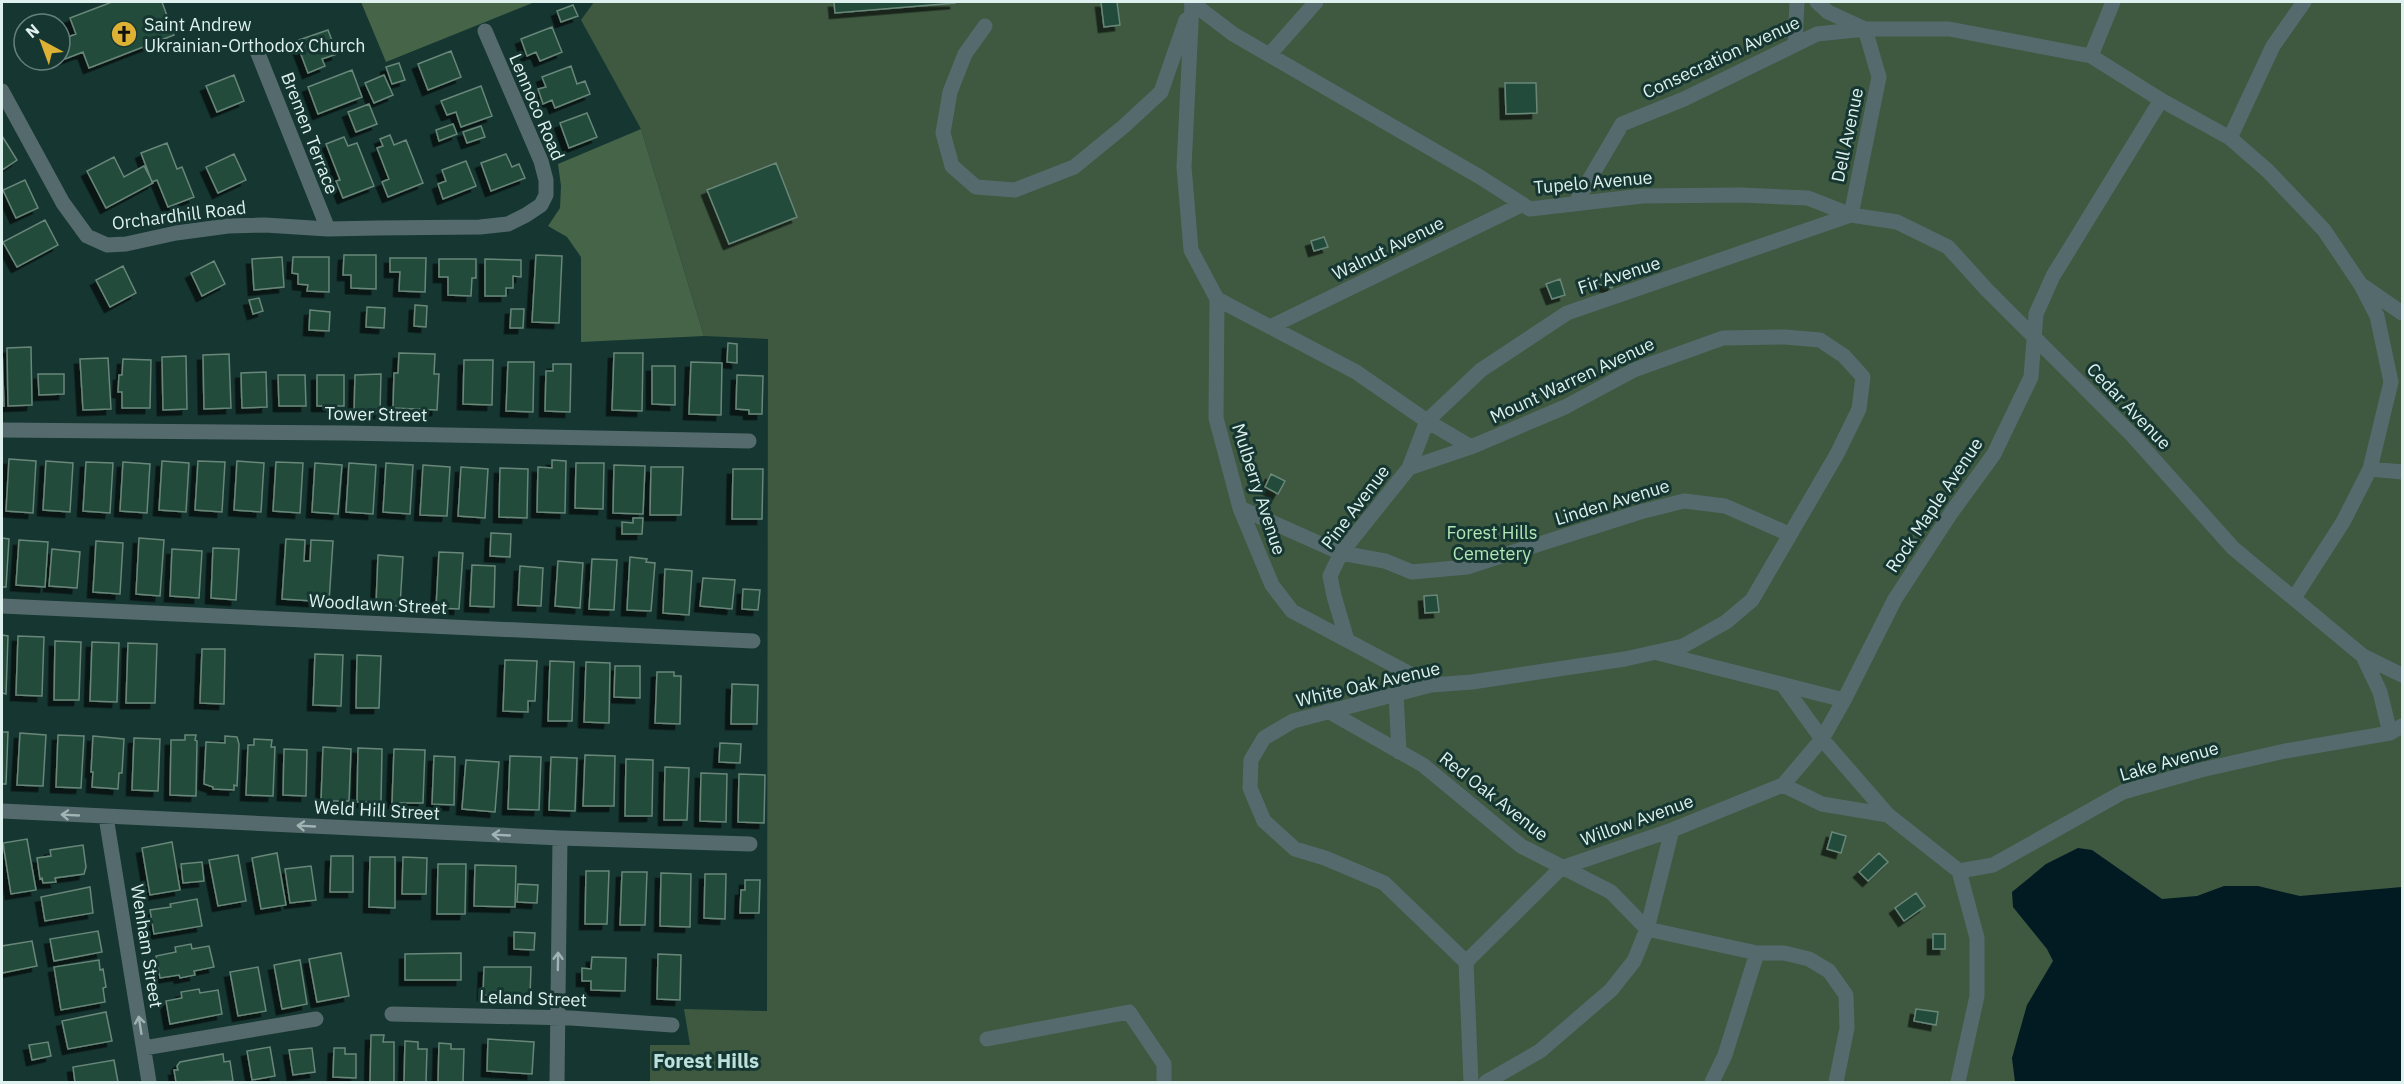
<svg xmlns="http://www.w3.org/2000/svg" width="2404" height="1084" font-family="'IBM Plex Sans',sans-serif">
  <defs>
    <filter id="shadow"><feDropShadow dx="-5.5" dy="5.5" stdDeviation="0" flood-color="#0009"/></filter>
  </defs>
  <rect width="100%" height="100%" fill="#163632"/>
  <!-- green -->
  <path fill="#3e5940" d="M594,2H2402V1082H650V1045H690L684,1009L767,1011L768,339L704,336L641,129L581,20Z"/>
  <!-- forest -->
  <path fill="#466448" d="M361,2H535L386,62Z
    M641,129L704,336L581,342V257L567,237L548,226L560,208L561,186L558,164Z"/>
  <!-- water -->
  <path fill="#021a22" d="M2078,848L2092,850L2162,899L2197,896L2224,886H2258L2300,896L2402,887V1082H2015L2012,1058L2027,1005L2053,961L2047,949L2013,907L2012,892L2046,864Z"/>
  <!-- building -->
  <path fill="#204c3b" stroke="#698679" stroke-width="1.5" filter="url(#shadow)" d="M112,2H162L174,35L89,68L83,52L65,59L60,40L76,34L70,18Z
    M834,2H955V3L835,13Z
    M1101,2H1117L1120,25L1104,27Z
    M573,5L578,16L561,22L557,11Z
    M552,27L562,52L540,61L536,52L527,56L521,39Z
    M328,30L337,54L322,59L325,66L308,73L296,41Z
    M451,51L461,77L428,90L418,64Z
    M399,63L405,80L392,84L386,67Z
    M571,66L577,84L585,81L590,94L555,108L552,100L543,104L538,89L546,87L542,77Z
    M352,70L362,97L318,114L308,87Z
    M234,75L244,101L217,112L206,86Z
    M384,75L393,95L374,103L365,83Z
    M1505,83H1536L1537,113L1506,114Z
    M481,86L492,116L461,127L456,112L447,115L441,101Z
    M369,104L377,124L356,132L348,112Z
    M587,113L597,137L569,148L560,123Z
    M453,124L457,134L439,141L436,130Z
    M481,126L485,137L467,143L463,132Z
    M390,135L394,145L406,140L423,183L388,197L382,182L389,179L377,148L383,146L380,139Z
    M2,136L17,160L2,170Z
    M344,137L348,146L357,143L374,186L343,198L336,181L340,180L326,144Z
    M167,143L177,169L182,167L194,197L168,207L157,180L152,182L141,153Z
    M234,154L246,180L218,193L206,167Z
    M506,154L512,167L519,164L525,178L491,191L481,163Z
    M114,157L124,177L144,166L153,183L106,208L87,171Z
    M466,161L476,186L443,199L438,184L446,181L442,170Z
    M776,163L797,217L729,244L707,190Z
    M25,180L38,208L16,218L3,190Z
    M45,220L58,245L17,267L3,242Z
    M1324,237L1328,247L1314,251L1311,241Z
    M344,255H376V289L351,288V275H343Z
    M536,255L562,256L559,323L532,322Z
    M282,257L284,287L254,290L252,259Z
    M293,257H329V292L307,291L308,285L298,284V274L292,273Z
    M390,258H426L425,292L399,291L400,272H390Z
    M439,259H476V278H472L471,296L448,295V277H439Z
    M485,259L521,260V277L513,276V288H506V296H485Z
    M214,261L225,284L202,296L191,273Z
    M123,266L136,293L110,307L96,280Z
    M1601,274L1615,279L1612,288L1598,284Z
    M1560,279L1565,295L1552,299L1546,284Z
    M259,298L263,311L253,314L249,300Z
    M415,305L427,306L426,327L414,326Z
    M367,307L385,308L384,328L366,327Z
    M511,309H524L523,328H510Z
    M310,310L330,312L329,331L309,330Z
    M728,343L737,344V363L727,362Z
    M31,347L32,405L8,406L7,348Z
    M2,349L4,406H2Z
    M399,353L435,354L434,374H439L437,410L393,408L394,373H398Z
    M614,353H643L642,411L612,410Z
    M229,354L231,408L204,409L203,355Z
    M186,356L187,409L163,410L162,357Z
    M108,358L111,409L83,410L80,359Z
    M123,359L151,360L150,408H122V392H118L119,375H122Z
    M464,360H493L492,405L463,404Z
    M508,362H534L533,412L506,411Z
    M691,362L722,363L721,415L689,414Z
    M553,364H571L570,412L545,411L546,371H553Z
    M652,366H675V405L652,404Z
    M266,372L267,407L242,408L241,373Z
    M38,374H64V394L39,395Z
    M381,374L380,413H354L355,375Z
    M278,375H305L306,406H279Z
    M317,375H344V406H317Z
    M737,375L763,376L762,414H749V410L736,409Z
    M9,459L36,461L33,513L6,511Z
    M552,460L566,461L565,513L537,512L538,467L552,468Z
    M46,461L73,463L70,512L43,510Z
    M162,461L189,463L186,512L159,510Z
    M198,461L225,462L222,512L195,510Z
    M237,461L264,463L261,512L234,510Z
    M86,462L113,463L110,513L83,511Z
    M123,462L150,464L147,513L120,511Z
    M276,462L303,463L300,513L273,511Z
    M315,463L342,465L338,514L312,512Z
    M349,463L376,465L373,514L346,512Z
    M386,463L413,465L410,514L383,512Z
    M576,463H604L603,509L575,508Z
    M423,465L450,467L447,516L420,515Z
    M614,465L645,466L643,514L613,513Z
    M461,467L488,469L485,518L458,516Z
    M651,467H683L681,515H650Z
    M500,468L528,469L527,518L499,517Z
    M733,469H763L762,519H732Z
    M1271,474L1285,481L1278,494L1265,487Z
    M633,518H643L642,534H622V522L633,523Z
    M491,533L511,534L510,557L490,556Z
    M2,538L9,539L6,587H2Z
    M139,538L164,540L160,596L136,594Z
    M286,539L305,540L304,561H310L311,540L333,541L329,602L282,599Z
    M19,540L48,542L45,587L16,585Z
    M96,541L123,543L120,594L93,592Z
    M213,548L239,549L236,600L211,598Z
    M52,549L80,552L77,588L49,586Z
    M172,549L202,551L199,598L170,596Z
    M439,552L463,553L459,609L436,608Z
    M378,555L403,557L400,606L376,605Z
    M630,557L647,559L646,562L655,563L651,611L627,610Z
    M592,559L617,560L614,610L589,609Z
    M558,561L583,563L580,608L555,606Z
    M472,565L495,566L494,607L470,606Z
    M520,566L543,568L541,606L518,605Z
    M665,569L692,571L689,615L663,613Z
    M703,578L735,580L732,609L700,606Z
    M743,589L760,590L758,610L742,609Z
    M1437,595L1439,612L1425,613L1424,596Z
    M2,635L8,636L6,694L2,693Z
    M18,636L44,637L42,696L16,695Z
    M55,641L81,642L79,700H54Z
    M92,642L119,643L117,702L90,701Z
    M128,643L157,644L155,703H126Z
    M202,649H225L224,704L200,703Z
    M315,654L343,655L341,706L313,705Z
    M357,655L381,656L379,708H356Z
    M505,660L537,661L535,701H528V712L503,711Z
    M550,661L574,662L572,721H548Z
    M586,662L610,663L609,723L584,722Z
    M615,666H640V698L614,697Z
    M657,672H674V676H681L680,724L655,723Z
    M732,684L758,685L757,724H731Z
    M2,732H8L6,784H2Z
    M20,733L46,735L43,786L17,785Z
    M58,735L84,736L81,788L56,787Z
    M185,735H196L195,740L197,741L196,796L170,795L171,740H185Z
    M93,736L124,739L122,773H119L118,789L92,787L93,772H91Z
    M225,736L237,737L239,744L237,786L234,785V790L213,789V787L204,784L206,742L225,743Z
    M134,738L160,739L158,791L132,790Z
    M254,739L272,740L271,747H275L273,796L246,795L248,745H254Z
    M720,743L741,744L740,763L719,762Z
    M323,747L351,749L349,801H321Z
    M358,748L382,749L381,802H357Z
    M284,749L307,750L306,796L283,795Z
    M394,749L425,750L423,803H392Z
    M585,755L615,756L614,806H583Z
    M434,756L455,757L454,805L432,804Z
    M510,756L541,757L539,810L508,809Z
    M551,757L577,758L575,811L549,810Z
    M626,759L653,760L652,816H625Z
    M466,760L499,762L495,812L462,809Z
    M665,767L689,768L687,820H664Z
    M701,773L727,774L726,822L700,821Z
    M739,774L765,775L764,823L738,822Z
    M1832,832L1846,836L1841,853L1827,849Z
    M27,839L36,890L11,894L3,843Z
    M172,842L180,890L150,895L142,848Z
    M83,845L86,867L84,874L55,878L56,882L43,883L42,878L40,879L37,858L51,856L50,850Z
    M277,853L286,905L261,909L252,858Z
    M1879,853L1888,862L1868,881L1859,872Z
    M238,855L246,901L218,906L209,860Z
    M331,856H353V892H330Z
    M370,857H395V908L369,907Z
    M403,857L427,858L426,894H402Z
    M202,862L204,881L183,883L181,864Z
    M438,864H466L465,914H437Z
    M475,865L516,866L515,907L474,906Z
    M311,866L316,900L290,903L285,869Z
    M586,871H609L607,924H585Z
    M622,872H647L645,925H620Z
    M661,873L691,874L690,927L660,926Z
    M705,874H726L725,919L704,918Z
    M745,880H760L759,913H740L741,890H745Z
    M518,884L538,885L537,903L517,902Z
    M90,887L93,913L45,921L41,897Z
    M1916,893L1925,906L1904,921L1895,908Z
    M197,899L202,926L154,934L150,910L171,907L170,904Z
    M98,931L102,952L54,961L50,939Z
    M514,932L535,933L534,950L514,949Z
    M1933,934H1945V949H1933Z
    M32,941L37,966L2,973V946Z
    M191,944L192,949L209,946L214,967L194,971L195,975L180,978L179,975L160,978L156,956L176,952L175,947Z
    M341,953L349,996L317,1002L309,959Z
    M461,953V980H405V954Z
    M658,954L681,955L680,1000L657,999Z
    M592,957L626,958L625,991L591,990V981H582V968L591,969Z
    M99,960L100,970L103,969L106,987L103,988L105,1002L61,1010L54,967Z
    M300,960L307,1004L282,1009L274,965Z
    M258,967L266,1011L238,1016L230,972Z
    M484,967H531L530,996L483,995Z
    M199,989L200,993L218,990L222,1014L170,1024L166,1001L182,998L181,992Z
    M1916,1009L1938,1012L1936,1025L1914,1021Z
    M106,1012L112,1041L68,1049L62,1021Z
    M371,1035H384L383,1042H394V1082H370Z
    M488,1039L534,1042L532,1074L487,1071Z
    M405,1041L418,1042V1049H427L426,1082H404Z
    M48,1042L51,1056L32,1060L29,1045Z
    M439,1043L451,1044V1049H464L463,1082H438Z
    M270,1047L275,1076L252,1080L247,1051Z
    M312,1048L315,1072L293,1075L289,1050Z
    M334,1048H345V1054H356V1078L333,1077Z
    M223,1054L224,1062L230,1061L233,1081L176,1082L174,1070H178L177,1066L180,1062Z
    M114,1060L118,1082H75L73,1067Z"/>
  <g fill="none" stroke-linecap="round" stroke-linejoin="round">
    <!-- minor -->
    <path stroke="#556a6d" stroke-width="15" d="M1191,2L1233,34L1480,177L1530,209L1642,196L1741,195L1808,198L1851,215L1897,222L1948,247L1987,290L2132,435L2233,548L2363,656L2402,675
      M1817,2L1828,12L1865,29
      M1192,3L1184,167L1191,250L1217,299L1216,418L1240,508L1272,585L1292,611L1431,685
      M985,26L965,54L950,92L943,133L952,166L976,187L1015,190L1074,167L1123,127L1161,92L1186,20
      M1795,45L1797,2
      M257,51L328,229
      M1270,54L1316,2
      M2091,56L2113,2
      M2,91L63,203L87,236L107,245L126,244L176,233L228,226L265,225L328,229L377,228L480,227L508,224L526,215L541,205L546,195V180L541,161L485,31
      M2230,138L2273,46L2304,2
      M1575,204L1622,124L1684,99L1817,34L1865,29H1949L2091,56L2161,100L2230,138L2268,171L2324,230L2361,285L2377,316L2391,382L2370,469L2343,522L2294,598
      M1851,215L1879,77L1865,29
      M2363,286L2402,313
      M1217,299L1356,372L1427,421L1471,447
      M1270,327L1523,204
      M2,430L345,433L749,441
      M1409,468L1471,447L1565,407L1634,370L1723,338L1785,337L1820,340L1844,356L1863,377L1859,409L1837,454L1752,600L1726,622L1683,646L1625,659L1472,682L1431,685L1293,721L1264,738L1251,760L1250,788L1264,821L1295,849L1325,858L1384,883L1466,962L1471,1082
      M2370,469L2402,472
      M1240,508L1341,553L1385,561L1412,572L1467,567L1640,512L1684,501L1725,506L1789,534
      M2,606L753,641
      M1347,640L1334,596L1330,576L1341,553L1409,468L1427,421L1481,370L1567,313L1851,215
      M1658,653L1844,700
      M2363,656L2380,692L2390,733
      M1783,685L1822,739L1888,815
      M1396,694L1399,752
      M1328,711L1423,765L1521,846L1611,892L1647,929L1757,953H1784L1809,959L1829,971L1846,995L1847,1028L1836,1082
      M1783,785L1822,804L1888,815L1959,871
      M2,811L560,838L750,844
      M106,817L149,1082
      M1959,871L1993,865L2123,792L2201,770L2285,751L2390,733L2402,726
      M1466,962L1561,868L1672,830L1783,785L1822,739L1844,700L1895,599L1951,513L1994,454L2031,377L2036,314L2053,276L2161,100
      M392,1014L571,1018L672,1025
      M987,1039L1129,1012L1164,1064V1082
      M144,1048L316,1019
      M557,1082L560,838
      M1486,1082L1540,1051L1611,990L1634,961L1647,929L1672,830
      M1712,1082L1725,1055L1757,953
      M1958,1082L1977,996V938L1959,871"/>
  </g>
  <!-- one-way arrows -->
  <defs><path id="oneway-shaft" d="M-6 0H5M1.5-3L5.5 0L1.5 3" fill="none" stroke-width="1.6" stroke-linecap="round" stroke-linejoin="round" transform="scale(1.5)"/></defs>
  <g stroke="#a0b4b4">
    <use href="#oneway-shaft" transform="translate(70 815) rotate(-177)"/>
    <use href="#oneway-shaft" transform="translate(306 826) rotate(-177)"/>
    <use href="#oneway-shaft" transform="translate(501 835) rotate(-177)"/>
    <use href="#oneway-shaft" transform="translate(558 961) rotate(-89)"/>
    <use href="#oneway-shaft" transform="translate(140 1025) rotate(-99)"/>
  </g>
  <!-- icons -->
  <defs>
    <g id="church-disc" transform="scale(1.35)"><circle r="9.5" fill="#ddb133" stroke="#163632"/><path d="M-1.2-6h2.4v3.5h3.3v2.4h-3.3V6h-2.4V-.1h-3.3v-2.4h3.3Z" fill="#111"/></g>
  </defs>
  <g fill-rule="evenodd">
    <use href="#church-disc" x="124" y="34"/>
  </g>
  <g text-anchor="middle" dominant-baseline="central" stroke-width="6" stroke-linejoin="round" paint-order="stroke">
    <!-- poi labels -->
    <g font-size="18" fill="#def1ee" stroke="#163632" text-anchor="start">
      <text x="144" y="24">Saint Andrew<tspan x="144" dy="21">Ukrainian-Orthodox Church</tspan></text>
    </g>
    <!-- street labels -->
    <g font-size="18" fill="#def1ee" stroke="#163632">
      <text transform="translate(1721 57) rotate(-25)">Consecration Avenue</text>
      <text transform="translate(537 107) rotate(67)">Lennoco Road</text>
      <text transform="translate(310 133) rotate(69)">Bremen Terrace</text>
      <text transform="translate(1847 135) rotate(-78)">Dell Avenue</text>
      <text transform="translate(1593 182) rotate(-5)">Tupelo Avenue</text>
      <text transform="translate(179 215) rotate(-7)">Orchardhill Road</text>
      <text transform="translate(1388 248) rotate(-26)">Walnut Avenue</text>
      <text transform="translate(1619 275) rotate(-18)">Fir Avenue</text>
      <text transform="translate(1572 380) rotate(-25)">Mount Warren Avenue</text>
      <text transform="translate(2129 406) rotate(46)">Cedar Avenue</text>
      <text transform="translate(376 414) rotate(1)">Tower Street</text>
      <text transform="translate(1259 489) rotate(72)">Mulberry Avenue</text>
      <text transform="translate(1612 502) rotate(-17)">Linden Avenue</text>
      <text transform="translate(1934 505) rotate(-56)">Rock Maple Avenue</text>
      <text transform="translate(1355 507) rotate(-53)">Pine Avenue</text>
      <text transform="translate(378 604) rotate(3)">Woodlawn Street</text>
      <text transform="translate(1368 684) rotate(-13)">White Oak Avenue</text>
      <text transform="translate(2169 761) rotate(-16)">Lake Avenue</text>
      <text transform="translate(1494 796) rotate(38)">Red Oak Avenue</text>
      <text transform="translate(377 810) rotate(3)">Weld Hill Street</text>
      <text transform="translate(1637 820) rotate(-20)">Willow Avenue</text>
      <text transform="translate(147 946) rotate(81)">Wenham Street</text>
      <text transform="translate(533 998) rotate(2)">Leland Street</text>
    </g>
    <!-- park labels -->
    <g font-size="18" fill="#b1e7b5" stroke="#163632">
      <text x="1492" y="532">Forest Hills<tspan x="1492" dy="21">Cemetery</tspan></text>
    </g>
    <!-- neighbourhood labels -->
    <g font-size="20" font-weight="bold" fill="#bde1dc" stroke="#163632">
      <text x="706" y="1060">Forest Hills</text>
    </g>
  </g>
  <!-- border -->
  <rect width="2404" height="1084" fill="none" stroke="#def1ee" stroke-width="6"/>
  <!-- north arrow -->
  <g transform="translate(42 42) rotate(319)"><circle r="28" fill="#163632" stroke="#66817d" stroke-width="1.5"/>
  <path d="M0-4.5L10 22L0 15L-10 22Z" fill="#ddb133"/>
  <text y="-9" font-size="16" font-weight="bold" text-anchor="middle" fill="#def1ee">N</text>
  </g>
</svg>
